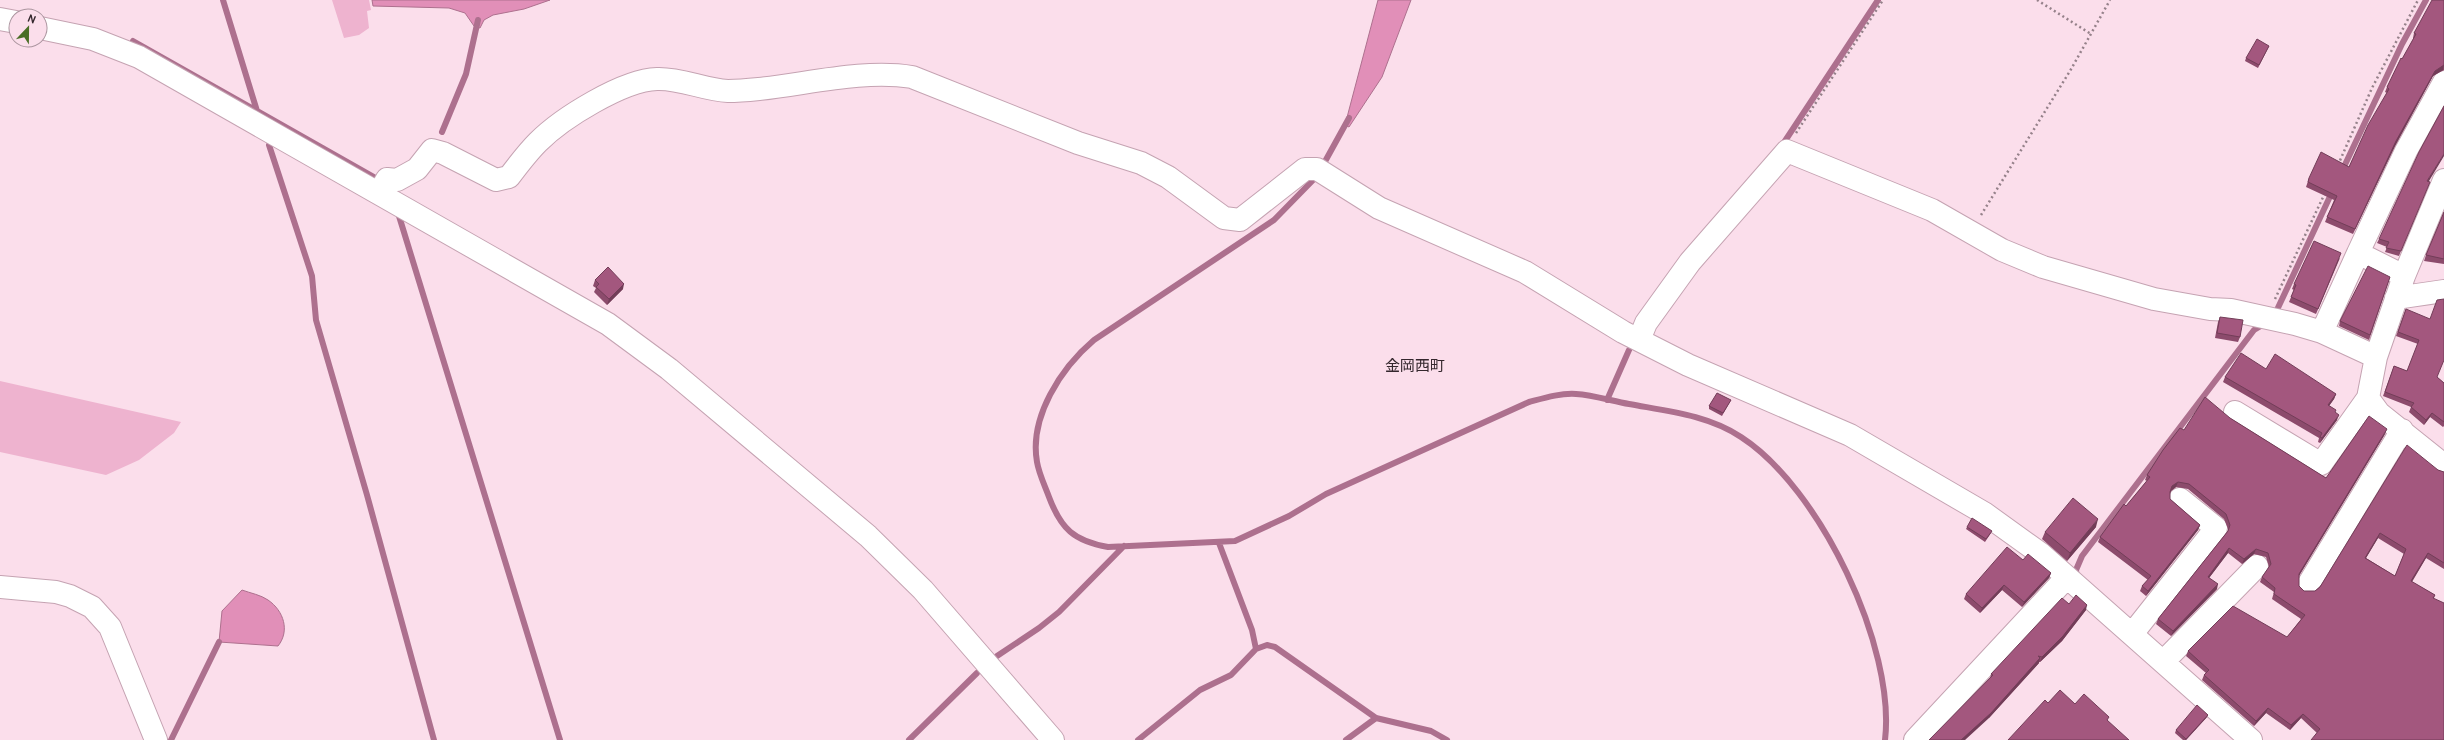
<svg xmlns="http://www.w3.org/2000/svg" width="2444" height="740" font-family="Cabin,'Noto Sans JP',sans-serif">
  <rect width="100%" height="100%" fill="#fbdeeb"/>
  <!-- green -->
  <path fill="#eeb3cf" d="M332,0H369L371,10L367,11L369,28L359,35L344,38Z
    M0,381L181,422L174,433L139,460L106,475L0,452Z"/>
  <!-- water -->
  <path fill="#e18fb8" stroke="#ad708e" d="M372,0H550L524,9L493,15L484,20L480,28L474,26L465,13L449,8L373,6Z
    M1378,0H1411L1382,77L1349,127L1345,125Z
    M242,590C250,593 261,595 268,600C284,611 290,631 278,646L219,642L222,611Z"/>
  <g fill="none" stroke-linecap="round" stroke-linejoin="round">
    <!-- stream -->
    <path stroke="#ad708e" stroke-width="6" d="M223,0L257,111
      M133,41L381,181
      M1349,118L1317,176L1274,220L1094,340C1061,368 1029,417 1037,462C1039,474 1045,486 1049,497C1061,529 1074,541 1108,547L1235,541L1289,516L1326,494L1529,402C1544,398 1560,393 1576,394C1593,395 1612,401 1629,404C1667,411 1708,415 1741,437C1820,488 1896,647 1885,740
      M442,132L466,74L478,20
      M269,145L312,276L316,320L367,495L434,740
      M1781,147L1878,0
      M2342,171L2402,44L2426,0
      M399,216L560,740
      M2276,312L2333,190
      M1607,400L1629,350
      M2077,578L2076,570L2082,556L2254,330L2264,324
      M1256,649L1267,645L1275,647L1376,718L1431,731L1447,740
      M997,656L1039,628L1059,612L1124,546
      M171,740L219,642
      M909,740L977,673
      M1138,740L1200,690L1231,675L1256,649L1252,630L1219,543
      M1346,740L1376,718"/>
    <!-- minor casing -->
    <g stroke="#c5a3b2" stroke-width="24">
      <path id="minor" d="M0,19L16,22
        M40,28L93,39L139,57L608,324L669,369L868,536L923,590L1053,740
        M379,193L387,179L397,180L417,169L432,150L443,153L496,180L509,177C518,165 527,153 538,142C562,118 623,80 657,79C681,78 704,90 728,91C738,91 749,90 759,89C807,84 864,69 912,77L1078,143L1141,163L1168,177L1224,218L1240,220L1305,169H1317L1379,208L1525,272L1623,332L1688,365L1850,435L1984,513L2041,554L2251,740
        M2404,276L2358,253L2406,151L2444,82
        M2396,298L2444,291
        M2322,332L2358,253
        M1639,340L1646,323L1690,262L1787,151L1932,210L2002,250L2043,267L2154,299L2210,309L2231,310L2295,324L2322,332L2376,357L2368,398L2379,413L2444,465
        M2376,357L2404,276L2444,180
        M2235,412L2321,464L2368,398
        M2308,585L2402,430
        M0,587L56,592L70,596L92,607L110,627L156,740
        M2132,634L2216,528L2180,499
        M2163,662L2257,566
        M1915,740L2067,577"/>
    </g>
    <!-- path -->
    <path stroke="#95818a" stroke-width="2.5" stroke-dasharray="2 3" stroke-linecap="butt" d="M2037,0L2091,34
      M1796,133L1883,0
      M2338,165L2372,88L2418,0
      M1981,215L2070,71L2110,0
      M2275,299L2325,193"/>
    <!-- minor -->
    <use href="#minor" stroke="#fff" stroke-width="22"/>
  </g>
  <!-- wall -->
  <path fill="#8c4b6c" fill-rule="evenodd" d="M2444,0V70L2433,76L2395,146L2353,234L2325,222L2334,200L2306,187L2309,178L2349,167L2387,93L2385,92L2387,87L2414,38H2413L2414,33Z
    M2269,46L2258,68L2245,61L2246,58Z
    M2428,181L2399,256L2385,252L2387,247L2377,243L2379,239Z
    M2444,212V264L2424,261L2426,255Z
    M2340,258L2316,314L2289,302L2294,290L2292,289L2294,284Z
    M2390,277L2369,340L2339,326L2340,321Z
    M595,280L623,289L607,305L594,292L596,288L593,286Z
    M2406,309L2437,377L2444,383V426L2443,427L2430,417L2424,425L2409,412L2411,407L2383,396L2394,366L2407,371L2418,344L2396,336Z
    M2220,317L2240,337L2238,342L2215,338L2218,322Z
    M2266,369L2336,394L2334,399L2329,406L2335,413L2337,420L2320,443L2318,442L2319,438L2223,382L2225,377Z
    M1731,400L1722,416L1709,409V406Z
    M2230,418L2326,478L2385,434L2299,576V586L2304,591H2315L2438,470L2444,472V569L2426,558L2412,582L2435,595L2434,598L2317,733L2301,718L2290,730L2266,713L2254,726L2202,680L2204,675L2206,673L2186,656L2188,651L2287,637L2301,619L2272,599L2274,592L2260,582L2262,577L2269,567L2266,557L2254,554L2242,564L2228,553L2209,578L2217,589L2171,636L2156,624L2158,619L2228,531V529L2224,519L2188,489L2176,487L2171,491L2170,493V499L2200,525L2198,530L2146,596L2140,591L2142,586L2148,580L2098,542L2100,537L2147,481L2145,480L2147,475L2184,430ZM2378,538L2404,554L2395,576L2366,558Z
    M1967,527L1991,533L1985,542L1966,529Z
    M2096,527L2067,561L2042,539L2045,532Z
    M2023,560L2051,573L2049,578L2022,607L2002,590L1980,613L1964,599L1966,594Z
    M2069,604L2086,610L2062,641L2040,662H2039V663L1989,718L1990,679L1991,674Z
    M2207,717L2186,740H2183L2175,733L2176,730Z"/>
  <!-- shaded-wall -->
  <path fill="#723d58" d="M2444,65L2443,70L2433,76L2395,146L2353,234L2396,141L2435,71Z
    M2444,154V156L2426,186L2427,181Z
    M624,284L623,289L607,305L609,299Z
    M2336,394L2334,399L2326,410L2328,405Z
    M2432,413L2430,417L2424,425L2426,420Z
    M2339,415L2337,420L2320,443L2322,438Z
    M2387,429L2385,434L2297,579L2299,574Z
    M2178,482L2176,487L2171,491L2168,497L2172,486Z
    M2098,519L2096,527L2067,561L2070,553Z
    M2200,525L2198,530L2146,596L2148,591Z
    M2380,533L2378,538L2363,563L2365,558Z
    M2229,548L2228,553L2206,582L2208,577Z
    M2256,549L2254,554L2242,564L2244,559Z
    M2428,553L2426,558L2409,586L2411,581Z
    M2051,573L2049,578L2022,607L2024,602Z
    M2218,584L2217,589L2171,636L2173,631Z
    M2004,585L2002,590L1980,613L1982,608Z
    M2087,605L2086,610L2062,641L2040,662L2042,657Z
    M2040,658L2039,663L1989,718L1965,740H1961Z
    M2268,708L2266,713L2254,726L2256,721Z
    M2303,714L2301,718L2290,730L2291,725Z
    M2208,715L2207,717L2186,740H2185Z"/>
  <!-- building -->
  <path fill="#a3577e" stroke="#723d58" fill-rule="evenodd" d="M2432,0H2444V65L2435,71L2396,141L2355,229L2327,217L2337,196L2308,182L2309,178L2321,152L2349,167L2368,125L2389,89L2387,87L2401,58L2402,59L2416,34L2414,33Z
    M2257,39L2269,46L2259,65L2246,58Z
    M2444,106V154L2427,181L2430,182L2401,251L2386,248L2389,242L2379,239L2419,152Z
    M2444,212V259L2426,255Z
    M2314,241L2341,253L2318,309L2291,297L2296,285L2294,284Z
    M2368,266L2390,277L2370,335L2340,321Z
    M608,267L624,284L609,299L596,287L599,284L595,280Z
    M2444,299V360L2437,377L2444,383V422L2432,413L2426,420L2411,407L2414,403L2385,392L2394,366L2407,371L2419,340L2398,332L2406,309L2430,319L2437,300Z
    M2220,317L2243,320L2240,337L2217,333Z
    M2241,353L2266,369L2275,354L2336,394L2328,405L2336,410L2335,412L2339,415L2322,438L2320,437L2322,433L2225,377Z
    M1717,393L1731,400L1723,413L1709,406Z
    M2205,397L2230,418L2326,478L2369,416L2387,429L2299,574V586L2304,591H2315L2320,587L2407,445L2438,470L2444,472V563L2428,553L2411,581L2435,595L2433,598L2444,603V740H2311L2320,729L2303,714L2291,725L2268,708L2256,721L2204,675L2209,670L2188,651L2233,606L2287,637L2305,615L2274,594L2275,588L2262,577L2271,564L2268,553L2256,549L2244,559L2229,548L2208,577L2218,584L2173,631L2158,619L2228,531L2230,525L2226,514L2189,484L2178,482L2172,486L2170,492V499L2200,525L2148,591L2142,586L2151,576L2100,537L2124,504L2126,506L2150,477L2147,475L2163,450L2180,428L2184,430ZM2380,533L2406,549L2395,576L2365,558Z
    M2073,498L2098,519L2070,553L2045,532Z
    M1972,518L1992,531L1986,539L1967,527Z
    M2007,547L2023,560L2028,554L2051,573L2024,602L2004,585L1982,608L1966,594Z
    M2076,595L2087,605L2063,636L2042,657L2038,656L2040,658L1991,713L1961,740H1929L1993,675L1991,674L2062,598L2069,604Z
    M2060,690L2075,704L2084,694L2109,717L2107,720L2129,740H2008L2045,700L2048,703Z
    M2197,705L2208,715L2186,739L2176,730Z"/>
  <g text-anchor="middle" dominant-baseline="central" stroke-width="4" stroke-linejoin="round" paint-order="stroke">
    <!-- quarter labels -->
    <g font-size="15" fill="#34272d" stroke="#fbdeeb">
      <text x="1415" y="366">金岡西町</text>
    </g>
  </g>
  <!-- north arrow -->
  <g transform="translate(28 28) rotate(22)"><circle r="19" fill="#fbdeeb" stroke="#ab959f"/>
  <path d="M0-3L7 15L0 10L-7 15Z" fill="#4a6e26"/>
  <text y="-6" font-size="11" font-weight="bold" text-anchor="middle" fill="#34272d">N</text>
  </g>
</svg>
